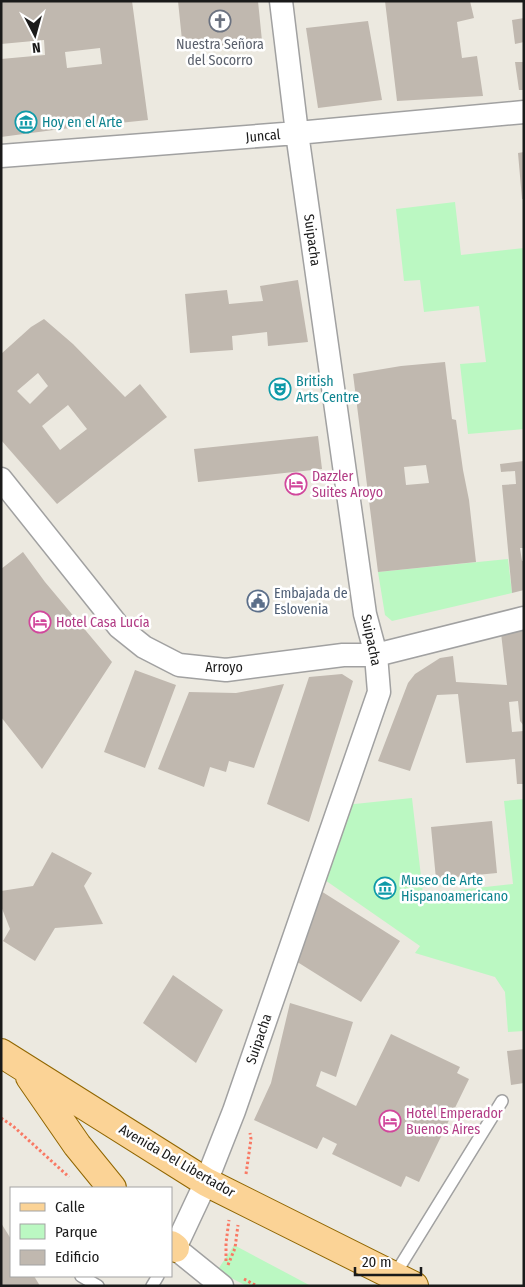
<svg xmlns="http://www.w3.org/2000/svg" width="525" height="1287" font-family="'Fira Sans Condensed',sans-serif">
  <rect width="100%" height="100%" fill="#ece9e0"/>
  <!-- park -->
  <path fill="#bbf8c2" d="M455,202L461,255L524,248V429L468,434L460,364L486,362L479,306L424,312L420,280L404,281L396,209Z
    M508,559L512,593L392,621L385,615L378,572Z
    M412,798L423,894L513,884L504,801L524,799V1031L508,1032L505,992L495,977L415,953L420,946L322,878L345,805Z
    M234,1245L311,1286H247L217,1271Z"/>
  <!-- building -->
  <path fill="#c0b8af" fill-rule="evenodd" d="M1,1H132L148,120L61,129L1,137V59L45,55L44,40L1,44ZM100,48L102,64L67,68L65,52Z
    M178,1H258L262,41L183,50Z
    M385,1H470L474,18L457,22L462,58L477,56L483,96L397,101Z
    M524,18V42L515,44L512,20Z
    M368,21L382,100L318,108L306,28Z
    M515,62H524V90H519Z
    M524,152V199H522L518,153Z
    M298,280L308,342L268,346L267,332L232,336L233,350L190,353L185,294L227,290L229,304L263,301L260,286Z
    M44,319L73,344L125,397L140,384L167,417L57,504L1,440V354L31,327ZM38,373L48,386L30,404L17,391ZM68,405L87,429L60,450L42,426Z
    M445,362L452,419L456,420L463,470L469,500L476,562L378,572L353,374L401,366ZM426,465L429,483L406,485L404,467Z
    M318,436L322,469L198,482L194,449Z
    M524,461V548H520L522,561H524V590L512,593L502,485L516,484L515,471L501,472L500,464Z
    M23,552L45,582L112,662L42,769L1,717V569Z
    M524,628V726L520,721L518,701L509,702L512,732L524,731V784H517L515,759L466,763L458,694L437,695L410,771L378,761L408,683L415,674L440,658L453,656L456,682L507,685L501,633Z
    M135,670L176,685L145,768L104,752Z
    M342,674L353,681L309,822L267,804L309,677Z
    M284,684L254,768L229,761L226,772L210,767L204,787L158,769L189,692L236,693Z
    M492,821L497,873L436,879L431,827Z
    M52,852L92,873L84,886L103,924L55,928L35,961L3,941L10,929L1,906V891L33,886Z
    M313,886L400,941L361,1002L291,958Z
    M173,975L223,1010L196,1063L143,1023Z
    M290,1003L353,1022L336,1077L321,1071L316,1086L356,1106L391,1034L460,1067L457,1073L469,1079L419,1182L406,1176L401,1187L332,1154L337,1144L323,1137L317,1149L254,1120L271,1083Z
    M524,1049V1083L511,1085L507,1051Z
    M1,1223L11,1239V1276H34L40,1286H1Z"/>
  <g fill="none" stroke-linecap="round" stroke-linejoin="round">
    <!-- service casing -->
    <g stroke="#a1a1a1" stroke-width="14">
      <path id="service" d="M81,1276L98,1286
        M394,1276L502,1101
        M152,1286L158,1276"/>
    </g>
    <!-- minor casing -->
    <g stroke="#a1a1a1" stroke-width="25">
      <path id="minor" d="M1,156L297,133L524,112
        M1,479L119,627L144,647L179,665L226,670L343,655H376L524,618
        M222,1286L175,1248L206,1182L234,1111L379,692L376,655L365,614L297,133L281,1"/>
    </g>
    <!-- primary casing -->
    <g stroke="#906601" stroke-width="30">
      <path id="primary" d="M1,1053L206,1182L414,1286
        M30,1077L77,1145L112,1188
        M171,1245L175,1248"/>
    </g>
    <!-- path -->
    <path stroke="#f97964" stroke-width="3" stroke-dasharray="2.5 2.5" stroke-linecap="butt" d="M1,1118L13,1126L69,1177
      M246,1174L251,1139L250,1133
      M226,1261V1243L229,1220
      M228,1265L235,1248L238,1225
      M244,1279L257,1286"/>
    <!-- service -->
    <use href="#service" stroke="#fff" stroke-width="11"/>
    <!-- minor -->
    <use href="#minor" stroke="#fff" stroke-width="22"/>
    <!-- primary -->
    <use href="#primary" stroke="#fbd396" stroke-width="28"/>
  </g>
  <!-- icons -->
  <defs>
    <g id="church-ring" transform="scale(1.125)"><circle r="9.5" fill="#fff" stroke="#6b7280" stroke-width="1.5"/><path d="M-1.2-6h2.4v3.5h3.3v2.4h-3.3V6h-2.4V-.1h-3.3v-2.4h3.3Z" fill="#6b7280"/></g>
    <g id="museum-ring" transform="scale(1.125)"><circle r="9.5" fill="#fff" stroke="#0f9aa8" stroke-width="1.5"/><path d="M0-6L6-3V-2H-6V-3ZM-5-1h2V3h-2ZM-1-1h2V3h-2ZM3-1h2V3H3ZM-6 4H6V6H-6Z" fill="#0f9aa8"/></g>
    <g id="theatre-ring" transform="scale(1.125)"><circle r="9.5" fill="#fff" stroke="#0f9aa8" stroke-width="1.5"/><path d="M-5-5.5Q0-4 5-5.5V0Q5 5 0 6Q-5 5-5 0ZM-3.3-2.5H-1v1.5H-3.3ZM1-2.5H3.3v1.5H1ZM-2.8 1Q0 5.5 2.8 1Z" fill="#0f9aa8"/></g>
    <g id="hotel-ring" transform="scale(1.125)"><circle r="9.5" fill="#fff" stroke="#d1479c" stroke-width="1.5"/><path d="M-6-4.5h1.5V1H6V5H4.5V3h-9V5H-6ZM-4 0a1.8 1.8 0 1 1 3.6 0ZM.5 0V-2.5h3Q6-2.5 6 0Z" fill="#d1479c"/></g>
    <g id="civic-ring" transform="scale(1.125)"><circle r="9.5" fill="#fff" stroke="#5c6f8a" stroke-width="1.5"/><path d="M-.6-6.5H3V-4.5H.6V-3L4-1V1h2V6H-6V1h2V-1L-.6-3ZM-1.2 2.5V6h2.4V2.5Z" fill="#5c6f8a"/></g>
  </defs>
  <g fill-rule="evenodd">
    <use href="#church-ring" x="220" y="21"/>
    <use href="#museum-ring" x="26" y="122"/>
    <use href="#theatre-ring" x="280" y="389"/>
    <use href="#hotel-ring" x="296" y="484"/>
    <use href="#civic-ring" x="258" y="601"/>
    <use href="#hotel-ring" x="40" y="622"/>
    <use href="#museum-ring" x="385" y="888"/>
    <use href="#hotel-ring" x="390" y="1121"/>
  </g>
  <g text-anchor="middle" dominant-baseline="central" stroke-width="5" stroke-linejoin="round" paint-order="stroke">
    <!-- worship labels -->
    <g font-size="14" fill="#5b616d" stroke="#fff">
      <text x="220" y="44">Nuestra Señora<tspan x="220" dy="16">del Socorro</tspan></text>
    </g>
    <!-- culture labels -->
    <g font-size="14" fill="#0d838f" stroke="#fff" text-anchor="start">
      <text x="42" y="122">Hoy en el Arte</text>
      <text x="296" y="381">British<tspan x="296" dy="16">Arts Centre</tspan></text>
      <text x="401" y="880">Museo de Arte<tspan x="401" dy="16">Hispanoamericano</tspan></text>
    </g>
    <!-- street labels -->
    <g font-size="14" fill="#1a1a1a" stroke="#fff">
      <text transform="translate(263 136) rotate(-5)">Juncal</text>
      <text transform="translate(312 240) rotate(82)">Suipacha</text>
      <text transform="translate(371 640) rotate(78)">Suipacha</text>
      <text x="224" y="667">Arroyo</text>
      <text transform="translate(259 1039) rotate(-71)">Suipacha</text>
      <text transform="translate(177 1161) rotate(30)">Avenida Del Libertador</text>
    </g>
    <!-- hotel labels -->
    <g font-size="14" fill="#b23c85" stroke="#fff" text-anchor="start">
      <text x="312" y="476">Dazzler<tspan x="312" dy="16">Suites Aroyo</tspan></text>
      <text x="56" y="622">Hotel Casa Lucía</text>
      <text x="406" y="1113">Hotel Emperador<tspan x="406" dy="16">Buenos Aires</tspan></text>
    </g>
    <!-- service labels -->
    <g font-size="14" fill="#4e5e75" stroke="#fff" text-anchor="start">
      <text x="274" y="593">Embajada de<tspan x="274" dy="16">Eslovenia</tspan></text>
    </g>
  </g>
  <!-- border -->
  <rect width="525" height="1287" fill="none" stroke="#1a1a1a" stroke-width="5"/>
  <!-- legend -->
  <rect x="10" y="1187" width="162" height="90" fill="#ffffff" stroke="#a3a3a3"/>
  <rect x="20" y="1203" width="25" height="8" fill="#fbd396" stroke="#a3a3a3"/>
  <text x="55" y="1212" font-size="15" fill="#1a1a1a">Calle</text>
  <rect x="20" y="1224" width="25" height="15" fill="#bbf8c2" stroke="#a3a3a3"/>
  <text x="55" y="1237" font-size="15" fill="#1a1a1a">Parque</text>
  <rect x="20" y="1250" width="25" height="15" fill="#c0b8af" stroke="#a3a3a3"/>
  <text x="55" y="1262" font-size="15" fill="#1a1a1a">Edificio</text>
  <!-- north arrow -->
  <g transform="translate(35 35) rotate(174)" stroke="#ffffff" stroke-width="4" paint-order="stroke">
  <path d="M0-4L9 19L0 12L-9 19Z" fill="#1a1a1a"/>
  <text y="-8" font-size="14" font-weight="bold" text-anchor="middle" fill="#1a1a1a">N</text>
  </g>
  <!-- scale -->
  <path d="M355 1267v8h66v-8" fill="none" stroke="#1a1a1a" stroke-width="2.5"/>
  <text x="362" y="1267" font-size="15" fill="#1a1a1a" stroke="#ffffff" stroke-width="4" paint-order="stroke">20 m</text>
</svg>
